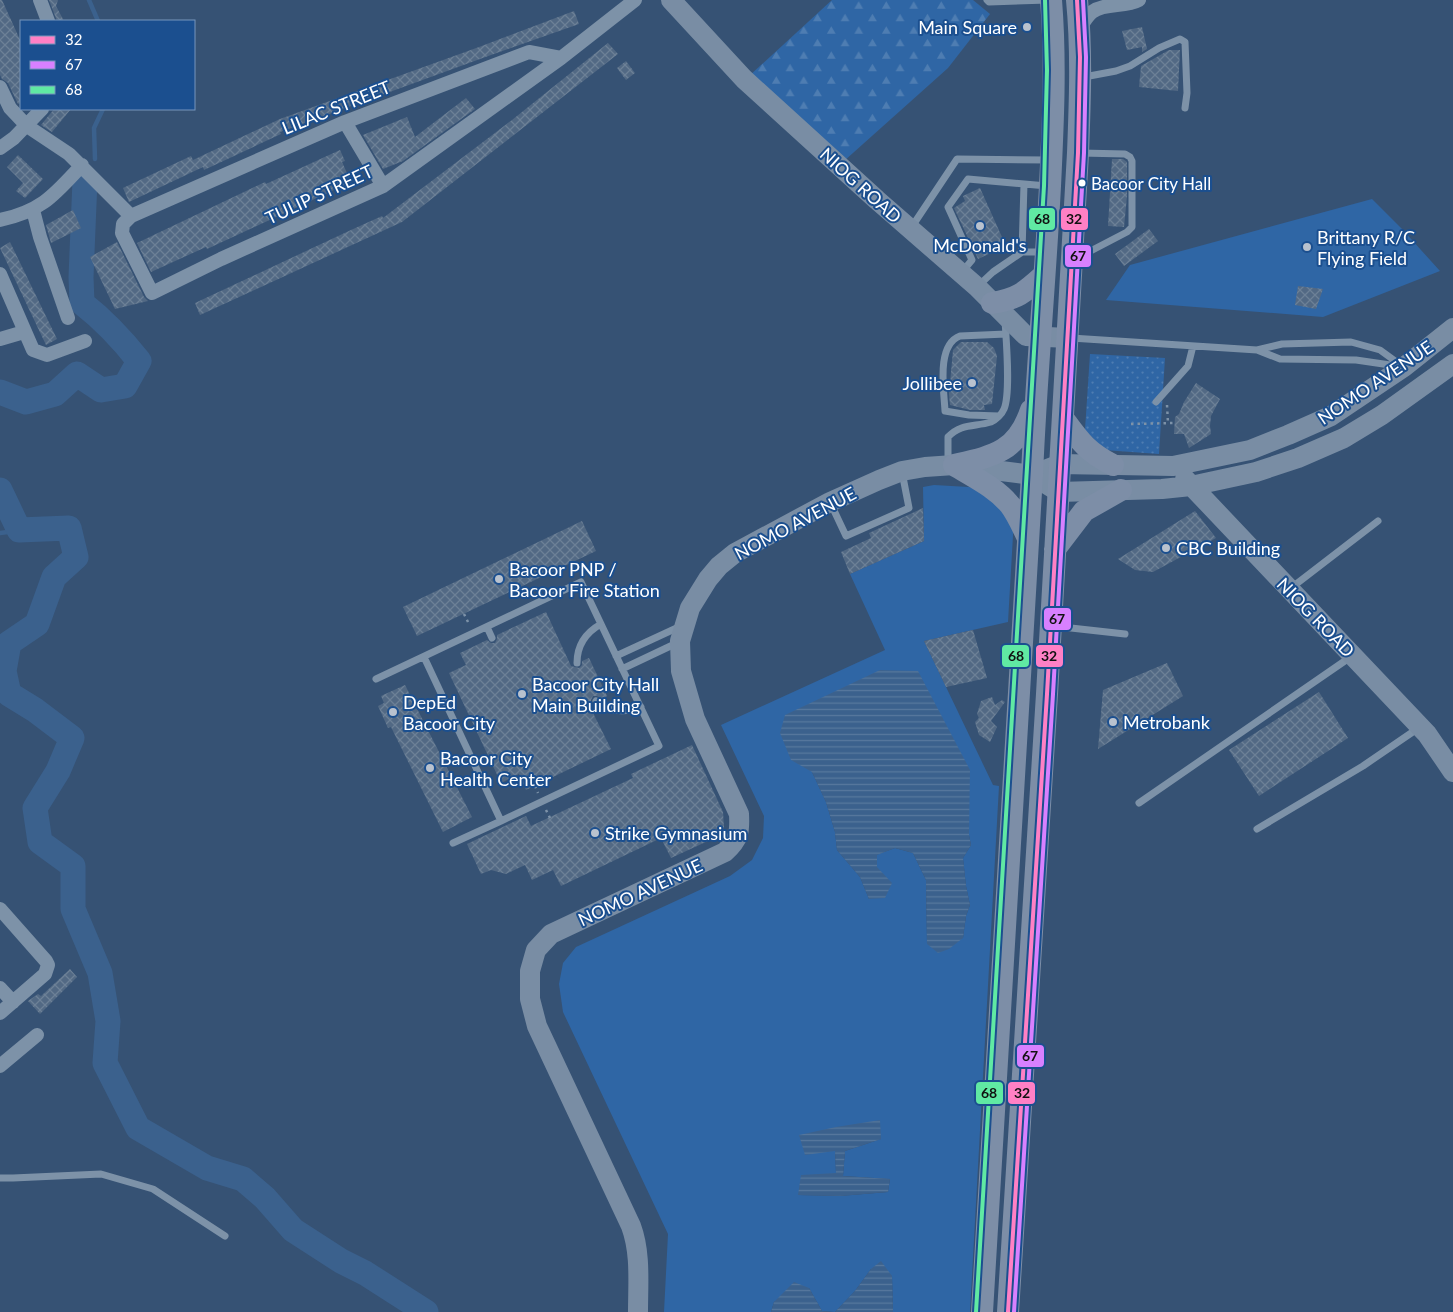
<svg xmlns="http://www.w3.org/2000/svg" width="1453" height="1312" font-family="Lato,sans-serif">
  <defs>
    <pattern id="forest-firs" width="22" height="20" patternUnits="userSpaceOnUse" patternTransform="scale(1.25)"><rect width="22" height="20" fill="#2f66a5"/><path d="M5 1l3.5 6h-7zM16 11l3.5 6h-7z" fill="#4e7db2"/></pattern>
    <pattern id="park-dots" width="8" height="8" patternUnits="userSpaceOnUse" patternTransform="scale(1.25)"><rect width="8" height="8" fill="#2f66a5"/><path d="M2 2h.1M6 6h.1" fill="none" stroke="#4e7db2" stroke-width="1.8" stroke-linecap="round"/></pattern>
    <pattern id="water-rules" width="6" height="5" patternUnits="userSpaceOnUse" patternTransform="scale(1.25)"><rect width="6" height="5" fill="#3b618d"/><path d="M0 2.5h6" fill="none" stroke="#58799e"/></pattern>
    <pattern id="building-cross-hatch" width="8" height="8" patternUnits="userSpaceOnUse" patternTransform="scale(1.25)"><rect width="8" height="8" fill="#526984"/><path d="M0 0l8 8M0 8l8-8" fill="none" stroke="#6c8096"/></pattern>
  </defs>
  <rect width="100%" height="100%" fill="#365274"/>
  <!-- grass -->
  <path fill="#2f66a5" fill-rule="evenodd" d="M1372,199L1402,229L1440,271L1323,317L1106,300L1130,265Z
    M934,485L969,487L980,490L1014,518L1008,622L924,641L993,785L999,786L970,1312H893L892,1276L871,1269L855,1291L835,1312L822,1311L809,1288L774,1302L771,1312H664L668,1234L563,1012L559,984L563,963L576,947L730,876L752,860L763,838L764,816L721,725L885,650L850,574L924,541L923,487ZM812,772L969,835L971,845L963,858L966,886L970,905L966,916L963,938L927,944L926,880L913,853L895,848L876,855L877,867L869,899L860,877L837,850L835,832L826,802ZM881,1139L845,1151L843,1176L890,1179L888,1192L840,1196L798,1195L836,1173L835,1150Z"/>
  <!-- forest -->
  <path fill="url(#forest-firs)" d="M832,0H973L990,14L948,68L844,161L748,77Z"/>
  <!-- park -->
  <path fill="url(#park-dots)" d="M1090,354L1165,358L1159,454L1104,450L1085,430Z"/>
  <!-- water -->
  <path fill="url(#water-rules)" d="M880,670L918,671L970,770L969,835L971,845L963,858L966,886L970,905L966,916L963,938L949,949L938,953L927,944L926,880L913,853L895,848L877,855V867L892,883L885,898L869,899L860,877L837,850L835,832L826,802L812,772L791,760L780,733L785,715Z
    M880,1120L881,1139L845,1151L843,1176L890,1179L888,1192L840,1196L798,1195L801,1175L836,1173L835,1151L805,1155L799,1135L836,1127Z
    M881,1261L892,1276L893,1312H835L855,1291L871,1269Z
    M794,1282L809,1288L822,1311L832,1312H771L774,1302Z"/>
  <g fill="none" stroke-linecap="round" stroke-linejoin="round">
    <!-- stream -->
    <path stroke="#3b618d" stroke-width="4.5" d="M89,0L98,21
      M95,159L94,128L103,109
      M0,533L23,530"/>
    <!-- river -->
    <path stroke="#3b618d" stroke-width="25" d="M0,392L26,402L55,394L77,374L101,390L125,386L139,361C121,338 105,321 82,303L81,277L85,180
      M0,490L19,530L69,528L76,557L54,577L37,624L9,643L4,671L9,694L35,710L72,738L58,771L35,808L40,842L73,866V909L100,973L108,1021L105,1063L138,1128L207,1168L243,1179L265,1198L293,1230L341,1261L365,1273L426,1312"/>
  </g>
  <!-- building -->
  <path fill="url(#building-cross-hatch)" d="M0,0H2L21,42V103L18,104L8,83L2,79L0,75Z
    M49,0H58L56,6L64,21H57Z
    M574,11L579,24L491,55L280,132L281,134L204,170L203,167L129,202L123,188L191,156L193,160L280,119L479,47Z
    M1142,27L1147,49L1142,52V47L1127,50L1122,31Z
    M608,43L618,54L402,222L200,315L195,303L351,230L382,216L383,218L512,120Z
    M1169,50H1180L1178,91L1139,87L1141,66Z
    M626,61L635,73L626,80L617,68Z
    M466,98L475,109L403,161L383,169L363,135L407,117L415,137Z
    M54,109H71L52,132L41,125Z
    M340,150L345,161L342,162L351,182L207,249L206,247L151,272L137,243L265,182L266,184Z
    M18,155L43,179L25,198L16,191L23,183L7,167Z
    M1112,159H1123L1127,162V196L1124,227L1108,226Z
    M980,188L1006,246L978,259L954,208L965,201L963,196Z
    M73,210L81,228L51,243L46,225Z
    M1149,229L1158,241L1124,266L1115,254Z
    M10,242L57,339L46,345L0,248Z
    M117,242L144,297L148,301L115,309L90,257Z
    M1298,286L1323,289L1316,309L1295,305Z
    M961,342H987L994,348L997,356L992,404L984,405L985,410H970L950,405L949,394L953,350Z
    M1196,383L1220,399L1211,416L1210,426L1211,434L1189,448L1184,434H1174L1175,417L1179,414L1184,402Z
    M923,508L924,541L850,574L841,552L871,538L869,533Z
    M1195,511L1216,538L1153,572L1135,570L1118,559Z
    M582,521L596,551L417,636L403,607Z
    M546,612L571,666L579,668L582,665V661L589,658L607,696L602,699L597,696H593L591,700V704L589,705L611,749L526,790L519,774L501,783L449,673L466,665L460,653L487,640L491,643H495L497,639V635Z
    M973,630L987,678L946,687L924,641Z
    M1167,663L1183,696L1098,749L1103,690Z
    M405,685L472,817L443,832L391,727L388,728L378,706L384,703L381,696Z
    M1319,692L1348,738L1259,796L1229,750Z
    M992,697L995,705L1002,700L1005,702L991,721L997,727L990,742L979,735L975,722L979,718L977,714L981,701Z
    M692,745L723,812L724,827L721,835L671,858L661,838L561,886L553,870L532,880L525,865L506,874L491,870L481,874L467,844L526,816L531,826L633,778L631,774Z
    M70,969L77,977L40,1014L28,1001L38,994L41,996Z"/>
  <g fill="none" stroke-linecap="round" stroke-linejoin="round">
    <!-- path -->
    <path stroke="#7d92a8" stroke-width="2.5" stroke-dasharray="2.5 4" stroke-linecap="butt" d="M1167,405L1168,423
      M1131,424L1175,423
      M464,614L469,624
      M535,786L538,793
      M546,810L550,818"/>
    <!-- lane -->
    <path stroke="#7d92a8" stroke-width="7" d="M987,0L989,2L1048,0
      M1084,77L1116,71L1130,66L1159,48L1180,39L1185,42L1187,93L1185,108
      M911,228L957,159L1048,160
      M1022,252L1024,184
      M1077,258L1127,232L1132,227V161L1130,157L1125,154L1081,153
      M962,272L972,260L948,207L968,179L1047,186
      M978,286L993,272L1022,252H1043
      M1071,338L1257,350L1280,359L1356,360L1397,366
      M1257,350L1282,344L1351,342L1380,350L1402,366
      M1156,402L1188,366L1193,346
      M999,416L969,415L945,411C944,390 936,345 960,336L1006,334
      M948,464V437C961,423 975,427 991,422C996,420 1002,414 1004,409C1011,393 1006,339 1005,320
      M830,502L846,536L909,508L902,472
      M1291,588L1378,521
      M1053,626L1125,634
      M487,627L492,638
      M616,656L681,626
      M577,663C577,645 585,633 601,624
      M622,669L679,642
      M376,679L581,582L659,746L501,821L424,657
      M596,701C609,712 625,713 641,707
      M1139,803L1352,656
      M1257,829L1363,766L1420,727
      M453,843L501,821
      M0,1178H13L101,1174L153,1189L225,1236"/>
    <!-- street -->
    <path stroke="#7d92a8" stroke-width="14" d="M40,0L48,21
      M1080,28C1083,23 1087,16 1092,12C1106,2 1125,8 1139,0
      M561,58L529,52L345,122L131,216L123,224L122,233L152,293L221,259L383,186L561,58L635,0
      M0,87L10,108L27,126L69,154L131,216
      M345,122L383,186
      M0,148L14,138L42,109
      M33,210L40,237L68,318
      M0,220C42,211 54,195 82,165
      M0,274L33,350L47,355L85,341
      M0,339L24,332
      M0,909L46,961L48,965L45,974L0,1013
      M0,988L13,1002
      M0,1066L37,1035"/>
    <!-- secondary -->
    <path stroke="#798da4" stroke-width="20" d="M671,0L744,79L877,200L977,287L1026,336L1068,338
      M1032,475L1060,464L1173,466L1250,450L1288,435L1331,416L1404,367L1453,328
      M1185,479L1427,734L1453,772
      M638,1312C638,1283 641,1253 631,1226L537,1026L530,999V971L536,950L551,934L725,852C739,839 740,833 739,814L695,719L681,671L680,641L690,608L708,579L719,566L735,553L830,502L879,480L902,471L925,467L954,465L1032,475L1059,492L1162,489L1191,486L1256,472L1298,458L1344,438L1382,415L1453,364"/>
    <!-- primary -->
    <path stroke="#7d8ea7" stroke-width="22" d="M992,303C1018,299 1025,292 1044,275
      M1063,418C1080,441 1087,452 1113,465
      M954,465C994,456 1017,452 1031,410
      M954,465C973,477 995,487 1010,505C1017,514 1022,526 1027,536
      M1055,549L1084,511L1121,490
      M982,1312L1032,475C1036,378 1045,283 1050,186C1053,124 1056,62 1051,0
      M1008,1312L1047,694L1078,153C1080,102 1082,51 1077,0"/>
    <!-- bus-1 casing -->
    <g stroke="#1b4f8f" stroke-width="8">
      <path id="bus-1" d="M1008,1312L1047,694L1078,153L1080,57L1077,0"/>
    </g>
    <!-- bus-2 casing -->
    <g stroke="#1b4f8f" stroke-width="8">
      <path id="bus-2" d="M1014,1312L1053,694L1084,153L1086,57L1083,0"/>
    </g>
    <!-- bus-3 casing -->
    <g stroke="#1b4f8f" stroke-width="8">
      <path id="bus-3" d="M976,1312L1044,186L1047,70L1045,0"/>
    </g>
    <!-- bus-1 -->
    <use href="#bus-1" stroke="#ff80c5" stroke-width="4"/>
    <!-- bus-2 -->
    <use href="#bus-2" stroke="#d880ff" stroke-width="4"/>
    <!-- bus-3 -->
    <use href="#bus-3" stroke="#60e9a3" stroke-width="4"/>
  </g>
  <!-- markers -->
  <g fill="#b9c2ce" stroke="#1b4f8f" stroke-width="2">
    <circle cx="1027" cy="27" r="5"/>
    <circle cx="980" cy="226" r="5"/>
    <circle cx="1307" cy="247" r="5"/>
    <circle cx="972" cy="383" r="5"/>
    <circle cx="1166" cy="548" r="5"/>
    <circle cx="499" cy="579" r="5"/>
    <circle cx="522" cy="694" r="5"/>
    <circle cx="393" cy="712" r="5"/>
    <circle cx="1113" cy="722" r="5"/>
    <circle cx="430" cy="768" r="5"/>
    <circle cx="595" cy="833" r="5"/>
  </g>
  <circle fill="#fff" stroke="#1b4f8f" stroke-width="2" cx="1082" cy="183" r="4.5"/>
  <g text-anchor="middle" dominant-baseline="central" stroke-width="4" stroke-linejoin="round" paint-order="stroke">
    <!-- bus labels -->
    <g font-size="17" fill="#fff" stroke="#1b4f8f" text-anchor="start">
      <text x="1091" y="183">Bacoor City Hall</text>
    </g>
    <!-- poi labels -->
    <g font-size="18" fill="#fff" stroke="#1b4f8f" text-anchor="start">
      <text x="1017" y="27" text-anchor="end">Main Square</text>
      <text x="1317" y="237">Brittany R/C<tspan x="1317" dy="21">Flying Field</tspan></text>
      <text x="980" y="245" text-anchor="middle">McDonald's</text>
      <text x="962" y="383" text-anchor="end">Jollibee</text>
      <text x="1176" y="548">CBC Building</text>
      <text x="509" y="569">Bacoor PNP /<tspan x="509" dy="21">Bacoor Fire Station</tspan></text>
      <text x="532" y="684">Bacoor City Hall<tspan x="532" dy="21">Main Building</tspan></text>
      <text x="403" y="702">DepEd<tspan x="403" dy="21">Bacoor City</tspan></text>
      <text x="1123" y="722">Metrobank</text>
      <text x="440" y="758">Bacoor City<tspan x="440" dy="21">Health Center</tspan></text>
      <text x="605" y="833">Strike Gymnasium</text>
    </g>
    <!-- street labels -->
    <g font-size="18" fill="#fff" stroke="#1b4f8f">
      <text transform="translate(336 107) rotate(-22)">LILAC STREET</text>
      <text transform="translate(861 185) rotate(42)">NIOG ROAD</text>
      <text transform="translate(319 194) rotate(-25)">TULIP STREET</text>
      <text transform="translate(1375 382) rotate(-34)">NOMO AVENUE</text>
      <text transform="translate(795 523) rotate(-28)">NOMO AVENUE</text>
      <text transform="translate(1316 617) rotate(46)">NIOG ROAD</text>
      <text transform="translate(640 892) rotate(-25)">NOMO AVENUE</text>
    </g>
  </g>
  <g stroke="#1b4f8f" stroke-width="2">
    <rect x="1060" y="207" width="29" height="24" rx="5" fill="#ff80c5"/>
    <rect x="1028" y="207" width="28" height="24" rx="5" fill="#60e9a3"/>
    <rect x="1064" y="244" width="28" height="24" rx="5" fill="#d880ff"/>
    <rect x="1043" y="607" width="29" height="24" rx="5" fill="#d880ff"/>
    <rect x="1001" y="644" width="29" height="24" rx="5" fill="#60e9a3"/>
    <rect x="1035" y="644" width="29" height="24" rx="5" fill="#ff80c5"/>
    <rect x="1016" y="1044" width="29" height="24" rx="5" fill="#d880ff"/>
    <rect x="975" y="1081" width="29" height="24" rx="5" fill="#60e9a3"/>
    <rect x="1007" y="1081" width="29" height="24" rx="5" fill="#ff80c5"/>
  </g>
  <g font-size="14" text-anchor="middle" font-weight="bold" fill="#111">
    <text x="1074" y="224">32</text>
    <text x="1042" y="224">68</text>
    <text x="1078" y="261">67</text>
    <text x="1057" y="624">67</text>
    <text x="1016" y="661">68</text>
    <text x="1049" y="661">32</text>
    <text x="1030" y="1061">67</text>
    <text x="989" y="1098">68</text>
    <text x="1022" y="1098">32</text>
  </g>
  <!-- legend -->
  <rect x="20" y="20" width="175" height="90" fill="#1b4f8f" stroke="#7695bc"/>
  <rect x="30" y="36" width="25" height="8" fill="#ff80c5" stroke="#7695bc"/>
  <text x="65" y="45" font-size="15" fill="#ffffff">32</text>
  <rect x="30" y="61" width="25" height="8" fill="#d880ff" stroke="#7695bc"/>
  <text x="65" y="70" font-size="15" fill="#ffffff">67</text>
  <rect x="30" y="86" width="25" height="8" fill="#60e9a3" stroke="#7695bc"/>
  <text x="65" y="95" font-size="15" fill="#ffffff">68</text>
</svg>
